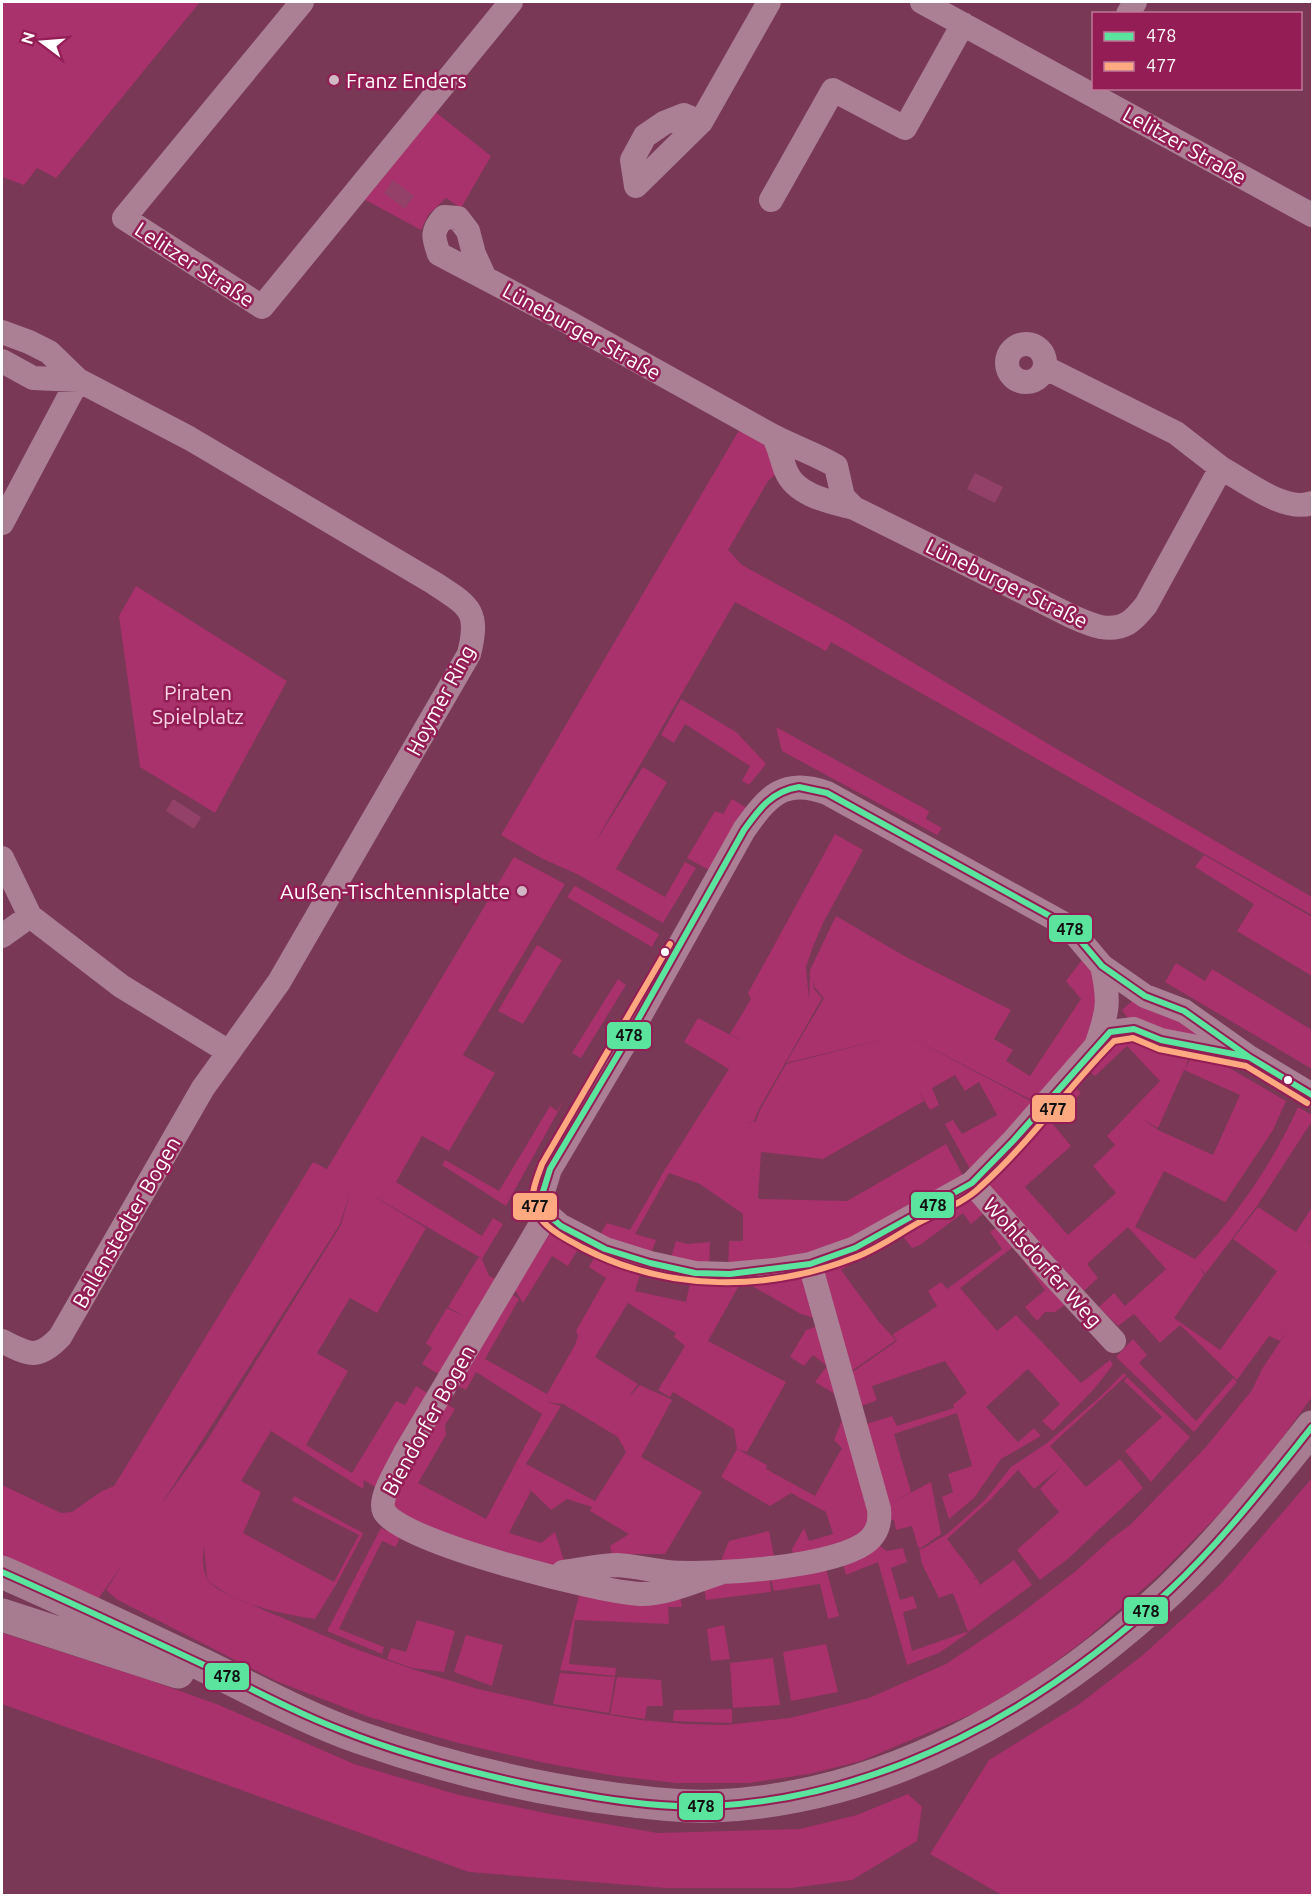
<svg xmlns="http://www.w3.org/2000/svg" width="1314" height="1897" font-family="Ubuntu,sans-serif">
  <rect width="100%" height="100%" fill="#783856"/>
  <!-- green -->
  <path fill="#a9316c" fill-rule="evenodd" d="M2,2H200L56,178L37,168L24,185L2,177Z
    M433,110L491,156L461,208L446,198L428,215L421,230L360,197Z
    M744,422L783,467L768,481L728,550L742,565L844,621L1050,745L1312,897V915L817,634L831,642L826,651L735,602L594,844L643,767L667,782L616,869L665,897L685,862L696,868L663,923L577,874L543,859L501,835Z
    M136,586L287,681L215,813L140,767L119,616Z
    M681,699L736,732L766,764L749,785L742,781L750,766L685,724L674,743L661,735Z
    M776,727L929,811L926,819L942,828L937,835L782,751Z
    M732,799L755,813L718,875L687,858L715,811L723,814Z
    M835,834L863,850L823,923L812,949L806,967L809,1000L810,970L836,916L906,957L1011,1010L994,1039L1013,1050L1006,1061L1030,1076L1081,999L1066,981L1088,952L1101,966L1107,992V1007L1103,1024L1095,1045L1043,1106L904,1034L1042,1107L978,1177L1014,1142L1068,1080L1081,1093L1052,1123L1071,1146L1025,1187L1068,1235L1116,1193L1093,1166L1115,1145L1107,1136L1160,1081L1127,1046L1095,1076L1082,1064L1106,1036C1117,1042 1118,1038 1129,1039C1147,1041 1171,1052 1188,1059L1185,1070L1191,1057L1226,1066L1286,1101L1273,1130L1225,1202L1164,1171L1135,1227L1195,1259C1236,1217 1274,1161 1298,1107L1312,1115V1121L1257,1206L1205,1274L1200,1267L1204,1275L1174,1318L1220,1350L1277,1271L1233,1239L1258,1207L1296,1232L1312,1207V1243L1305,1238L1312,1244V1397L1258,1471L1226,1507L1159,1575L1086,1639L1031,1680L977,1712L861,1761L809,1774L749,1783H676L616,1776L545,1763L458,1743L369,1717L276,1681L118,1600L106,1590L123,1564L90,1610L2,1566V1485L61,1513L72,1512L102,1491L114,1486L313,1162L327,1169L514,857L565,884L463,1055L495,1073L449,1151L422,1136L396,1182L482,1236L493,1218L503,1224L482,1259L489,1276L505,1284L448,1380L422,1364L432,1348L426,1343L447,1308L465,1317L448,1307L478,1258H481L368,1193L426,1228L377,1313L350,1298L317,1353L348,1371L306,1445L352,1473L396,1401L405,1405L416,1386L437,1399L406,1450L438,1399L455,1409L445,1425L446,1435L418,1483L486,1519L542,1414L476,1372L466,1390L449,1381L506,1290L519,1299L485,1359L547,1394L575,1345L578,1336L576,1331L606,1278L589,1267L600,1247L644,1261L635,1291L686,1302L692,1273C732,1277 771,1271 810,1265L827,1322L801,1314L742,1280L708,1341L786,1382L747,1452L737,1449L767,1465L766,1469L815,1496L842,1448L834,1440L842,1420L855,1423L877,1502L857,1427L892,1416L897,1426L954,1408L953,1405L967,1393L945,1361L872,1386L877,1400L852,1410L844,1378L897,1341L893,1334L930,1311L933,1315L930,1310L937,1306L928,1291L941,1282L947,1289L1002,1249L990,1232L1005,1221L993,1206L971,1224L963,1213L920,1245L912,1248L900,1233L841,1270L880,1323L896,1340L843,1377L811,1265L855,1249L973,1184L976,1180L945,1124L953,1120L962,1134L997,1115L979,1082L965,1091L955,1075L932,1088L939,1105L930,1110L917,1088L924,1101L823,1159L761,1152L758,1199L847,1201L946,1144L968,1185C918,1213 867,1248 811,1263C784,1271 755,1271 728,1273L729,1241H743V1214L700,1184L669,1173L635,1234L656,1240L648,1262L595,1243L607,1223L630,1230L664,1171L729,1069L684,1042L698,1018L746,1043L730,1034L751,999L748,993ZM813,980L815,988L824,998L786,1063L888,1038L786,1064L760,1110L756,1121L748,1123L754,1121L759,1109L822,998L814,989ZM1184,1070L1240,1095L1213,1155L1158,1130L1144,1120L1158,1128ZM350,1193L341,1225L206,1442L161,1505L340,1224ZM1128,1227L1166,1269L1125,1306L1114,1293L1099,1307L1118,1326L1134,1314L1160,1343L1180,1325L1237,1380L1269,1336L1280,1341L1288,1330L1262,1369L1252,1390L1206,1447L1130,1525L1111,1539L1076,1571L1016,1617L946,1664L869,1698L790,1718L726,1725L686,1724L640,1720L548,1705L478,1689L412,1669L353,1648L236,1598C206,1585 201,1579 204,1545L207,1580C237,1605 277,1613 315,1619L337,1583L360,1540L363,1533L294,1496L292,1501L359,1535L334,1582L243,1533L261,1492L241,1481L271,1431L363,1489L364,1480L385,1493L383,1502L387,1514L395,1523L418,1534L466,1552L540,1572L567,1571L555,1532L541,1543L509,1533L531,1491L522,1482L551,1510L567,1499L592,1507L590,1511L629,1534L610,1546L612,1554H665L702,1492L641,1457L672,1400C662,1394 651,1391 640,1385L628,1398L638,1384L595,1357L628,1303L676,1333L674,1337L685,1346L658,1390L670,1397L673,1392L734,1429L737,1449L721,1477L770,1506L791,1493L826,1512L833,1534L809,1541L804,1528L792,1549L795,1564C819,1559 863,1553 876,1531C880,1523 879,1516 879,1508L880,1520H894L896,1530L912,1526L918,1547L921,1548L941,1534L931,1482L891,1503L911,1492L894,1434L957,1413L972,1466L948,1474L953,1492L942,1497L949,1519L974,1498L1001,1459L1041,1436L1034,1428L1018,1442L986,1407L1028,1369L1060,1404L1042,1421L1053,1431L1093,1390L1113,1365L1110,1360L1081,1383L1016,1315L997,1331L960,1288L1013,1247L1016,1248H1014L1045,1290L1025,1307L1037,1321L1045,1312H1055L1074,1298L1075,1299L1098,1278L1087,1264ZM547,1402L563,1404L618,1437L626,1452L595,1501L526,1464L561,1406Z
    M1204,855L1312,917V976L1237,931L1254,904L1195,867Z
    M575,886L659,934L652,947L567,897Z
    M537,945L562,960L523,1024L498,1011Z
    M1176,963L1205,981L1212,969L1312,1030V1069L1165,982Z
    M618,979L626,985L581,1058L572,1053Z
    M1137,997L1242,1054L1131,1022L1122,1010Z
    M566,1097L506,1206L442,1165L445,1160L499,1191L550,1106L557,1111Z
    M547,1215L584,1239L568,1266L552,1256L523,1303L516,1292L505,1287Z
    M676,1241L687,1244L710,1242L709,1272L668,1267Z
    M827,1323L835,1394L815,1382L827,1366L813,1355L804,1366L790,1357L806,1330Z
    M1133,1339L1147,1355L1139,1363L1196,1421L1233,1378L1237,1382L1194,1432L1116,1357Z
    M1124,1373L1126,1376L1050,1446L1086,1487L1120,1459L1143,1488L1069,1558L1040,1580L1017,1550L1059,1512L1040,1489L1061,1467L1034,1489L1018,1470L990,1500L947,1539L976,1577L973,1580L977,1578L980,1585L1014,1560L1032,1585L968,1632L953,1593L939,1598L922,1564L919,1548L922,1549L947,1534L964,1519L985,1500L1011,1467L1047,1443L1100,1397Z
    M1127,1377L1190,1437L1151,1482L1125,1451L1162,1417L1124,1381Z
    M1312,1478V1895H1002L930,1854L989,1760L1078,1705L1143,1655L1222,1583Z
    M381,1528L400,1536L396,1547L382,1541L339,1629L384,1647L382,1654L327,1631Z
    M769,1531L776,1567L725,1572L722,1558L729,1541Z
    M870,1539L887,1551L903,1548L907,1562L891,1568L900,1600L913,1596L917,1608L903,1612L912,1651L966,1632L968,1633L939,1653L907,1665L878,1562L846,1575L840,1553Z
    M769,1569L771,1592L706,1600L703,1579Z
    M826,1569L839,1616L828,1619L820,1584L774,1591L771,1580Z
    M582,1584L680,1595L682,1607H668L669,1624L575,1620L569,1664L616,1668L615,1676L560,1670Z
    M417,1620L455,1631L444,1672L412,1668L387,1659L391,1648L406,1652Z
    M724,1625L730,1659L711,1661L707,1629Z
    M2,1633L152,1681L219,1705L354,1764L459,1795L555,1815L658,1833L800,1829L857,1815L908,1794L922,1807L917,1841L852,1880L792,1888H666L469,1872L2,1704Z
    M466,1635L503,1645L492,1686L454,1672Z
    M826,1644L838,1692L791,1701L783,1652Z
    M773,1658L780,1705L733,1708L730,1663Z
    M560,1673L615,1677L609,1713L553,1704Z
    M617,1677L661,1680L663,1706H647L645,1719L610,1714Z
    M732,1709V1723L673,1721L674,1710Z"/>
  <!-- water -->
  <path fill="#934168" d="M393,180L414,196L405,209L384,193Z
    M975,473L1003,487L995,503L967,489Z
    M173,799L201,817L194,829L166,811Z"/>
  <g fill="none" stroke-linecap="round" stroke-linejoin="round">
    <!-- minor -->
    <path stroke="#ab8095" stroke-width="24" d="M302,2L124,218L262,307L511,2
      M922,2L1312,215
      M1128,14L1135,2
      M701,122L684,115L664,123L645,136L632,160L636,186L701,122L769,2
      M771,200L833,90L905,128L963,24
      M485,278L474,254L468,231L458,218L444,217C431,231 433,237 439,254L559,317L773,436C794,447 816,454 836,466L843,497L854,508
      M2,332L29,342L49,352L78,380L189,438L434,583C469,606 480,610 469,654L279,982L229,1052L121,986L30,916L2,858
      M1007 363a19 19 0 1 1 38 0a19 19 0 1 1-38 0Z
      M2,361L33,378L78,380
      M1046,368L1176,433L1221,468
      M773,436C780,448 781,459 786,471C796,496 831,502 854,508L1071,616C1089,624 1109,634 1128,623C1135,619 1141,611 1146,605L1221,468C1245,481 1285,513 1312,503
      M2,523L78,380
      M2,936L30,916
      M1096,1046C1108,1012 1110,1001 1102,966
      M1249,1057L1161,1040L1134,1029L1110,1032L1096,1046L1013,1141L972,1183L855,1248L810,1264L774,1270L730,1274L695,1273L650,1263L605,1249L561,1226L547,1214L542,1195L550,1169L626,1041L744,830C768,796 784,777 827,793L1068,926L1102,966L1145,996L1184,1011L1249,1057L1312,1095
      M972,1183L1041,1262L1114,1341
      M547,1214L405,1453C399,1466 378,1498 384,1511C398,1542 603,1593 641,1594C668,1594 695,1581 720,1573
      M2,1341C28,1354 37,1361 60,1337L203,1088L229,1052
      M563,1572C581,1570 600,1565 617,1565C634,1566 650,1570 667,1572C707,1576 844,1568 871,1538C879,1529 880,1520 879,1509L810,1264"/>
    <!-- secondary -->
    <path stroke="#a77c90" stroke-width="33" d="M2,1572C70,1602 138,1634 205,1666C256,1691 307,1719 361,1738C444,1767 530,1788 616,1799C648,1803 681,1807 713,1806C887,1799 1045,1707 1170,1590C1222,1540 1268,1483 1312,1427
      M2,1615L178,1672"/>
    <!-- bus-1 casing -->
    <g stroke="#931d54" stroke-width="10">
      <path id="bus-1" d="M799,787L827,793L1068,926L1102,966L1145,996L1184,1011L1249,1057L1161,1040L1134,1029L1110,1032L1013,1141L972,1183L855,1248L810,1264L730,1274L695,1273L650,1263L605,1249L561,1226L547,1214L542,1195L550,1169L626,1041L744,830C759,809 772,791 799,787Z
        M1249,1057L1312,1095
        M2,1572C70,1602 138,1634 206,1666C250,1688 294,1712 341,1730C403,1755 469,1772 535,1786C592,1797 654,1809 713,1806C887,1797 1044,1707 1170,1590C1222,1541 1267,1483 1312,1427"/>
    </g>
    <!-- bus-2 casing -->
    <g stroke="#931d54" stroke-width="10">
      <path id="bus-2" d="M670,944L542,1164C539,1173 533,1186 533,1195C533,1224 561,1236 583,1248C668,1292 768,1292 856,1257C877,1249 897,1235 916,1224C934,1214 965,1202 979,1188C1029,1144 1067,1088 1114,1041L1133,1038L1159,1049L1246,1066L1307,1103"/>
    </g>
    <!-- bus-1 -->
    <use href="#bus-1" stroke="#5ae49d" stroke-width="6"/>
    <!-- bus-2 -->
    <use href="#bus-2" stroke="#ffa980" stroke-width="6"/>
  </g>
  <!-- markers -->
  <g fill="#d0b9c4" stroke="#931d54" stroke-width="2">
    <circle cx="334" cy="80" r="6"/>
    <circle cx="522" cy="891" r="6"/>
  </g>
  <g fill="#fff" stroke="#931d54" stroke-width="2">
    <circle cx="665" cy="952" r="5"/>
    <circle cx="1288" cy="1080" r="5"/>
  </g>
  <g text-anchor="middle" dominant-baseline="central" stroke-width="5" stroke-linejoin="round" paint-order="stroke">
    <!-- poi labels -->
    <g font-size="21" fill="#fff" stroke="#931d54" text-anchor="start">
      <text x="346" y="80">Franz Enders</text>
      <text x="510" y="891" text-anchor="end">Außen-Tischtennisplatte</text>
    </g>
    <!-- street labels -->
    <g font-size="21" fill="#fff" stroke="#931d54">
      <text transform="translate(1185 145) rotate(29)">Lelitzer Straße</text>
      <text transform="translate(195 264) rotate(33)">Lelitzer Straße</text>
      <text transform="translate(582 331) rotate(29)">Lüneburger Straße</text>
      <text transform="translate(1007 583) rotate(26)">Lüneburger Straße</text>
      <text transform="translate(440 700) rotate(-62)">Hoymer Ring</text>
      <text transform="translate(126 1222) rotate(-60)">Ballenstedter Bogen</text>
      <text transform="translate(1043 1262) rotate(48)">Wohlsdorfer Weg</text>
      <text transform="translate(428 1420) rotate(-61)">Biendorfer Bogen</text>
    </g>
    <!-- park labels -->
    <g font-size="21" fill="#fad4e7" stroke="#931d54">
      <text x="198" y="692">Piraten<tspan x="198" dy="24">Spielplatz</tspan></text>
    </g>
  </g>
  <g stroke="#931d54" stroke-width="2">
    <rect x="1048" y="914" width="45" height="29" rx="6" fill="#5ae49d"/>
    <rect x="606" y="1021" width="46" height="29" rx="6" fill="#5ae49d"/>
    <rect x="1031" y="1094" width="45" height="29" rx="6" fill="#ffa980"/>
    <rect x="910" y="1191" width="45" height="28" rx="6" fill="#5ae49d"/>
    <rect x="512" y="1192" width="46" height="29" rx="6" fill="#ffa980"/>
    <rect x="1123" y="1596" width="46" height="29" rx="6" fill="#5ae49d"/>
    <rect x="204" y="1662" width="46" height="29" rx="6" fill="#5ae49d"/>
    <rect x="678" y="1792" width="46" height="29" rx="6" fill="#5ae49d"/>
  </g>
  <g font-size="16" text-anchor="middle" font-weight="bold" fill="#111">
    <text x="1070" y="935">478</text>
    <text x="629" y="1041">478</text>
    <text x="1053" y="1115">477</text>
    <text x="933" y="1211">478</text>
    <text x="535" y="1212">477</text>
    <text x="1146" y="1617">478</text>
    <text x="227" y="1682">478</text>
    <text x="701" y="1812">478</text>
  </g>
  <!-- border -->
  <rect width="1314" height="1897" fill="none" stroke="#ffffff" stroke-width="6"/>
  <!-- legend -->
  <rect x="1092" y="12" width="210" height="78" fill="#931d54" stroke="#be7798" stroke-width="1.5"/>
  <rect x="1104" y="32" width="30" height="9" fill="#5ae49d" stroke="#be7798" stroke-width="1.5"/>
  <text x="1146" y="42" font-size="18" fill="#ffffff">478</text>
  <rect x="1104" y="62" width="30" height="9" fill="#ffa980" stroke="#be7798" stroke-width="1.5"/>
  <text x="1146" y="72" font-size="18" fill="#ffffff">477</text>
  <!-- north arrow -->
  <g transform="translate(42 42) rotate(286)" stroke="#931d54" stroke-width="4.5" paint-order="stroke">
  <path d="M0-4.5L10 22L0 15L-10 22Z" fill="#ffffff"/>
  <text y="-9" font-size="16" font-weight="bold" text-anchor="middle" fill="#ffffff">N</text>
  </g>
</svg>
